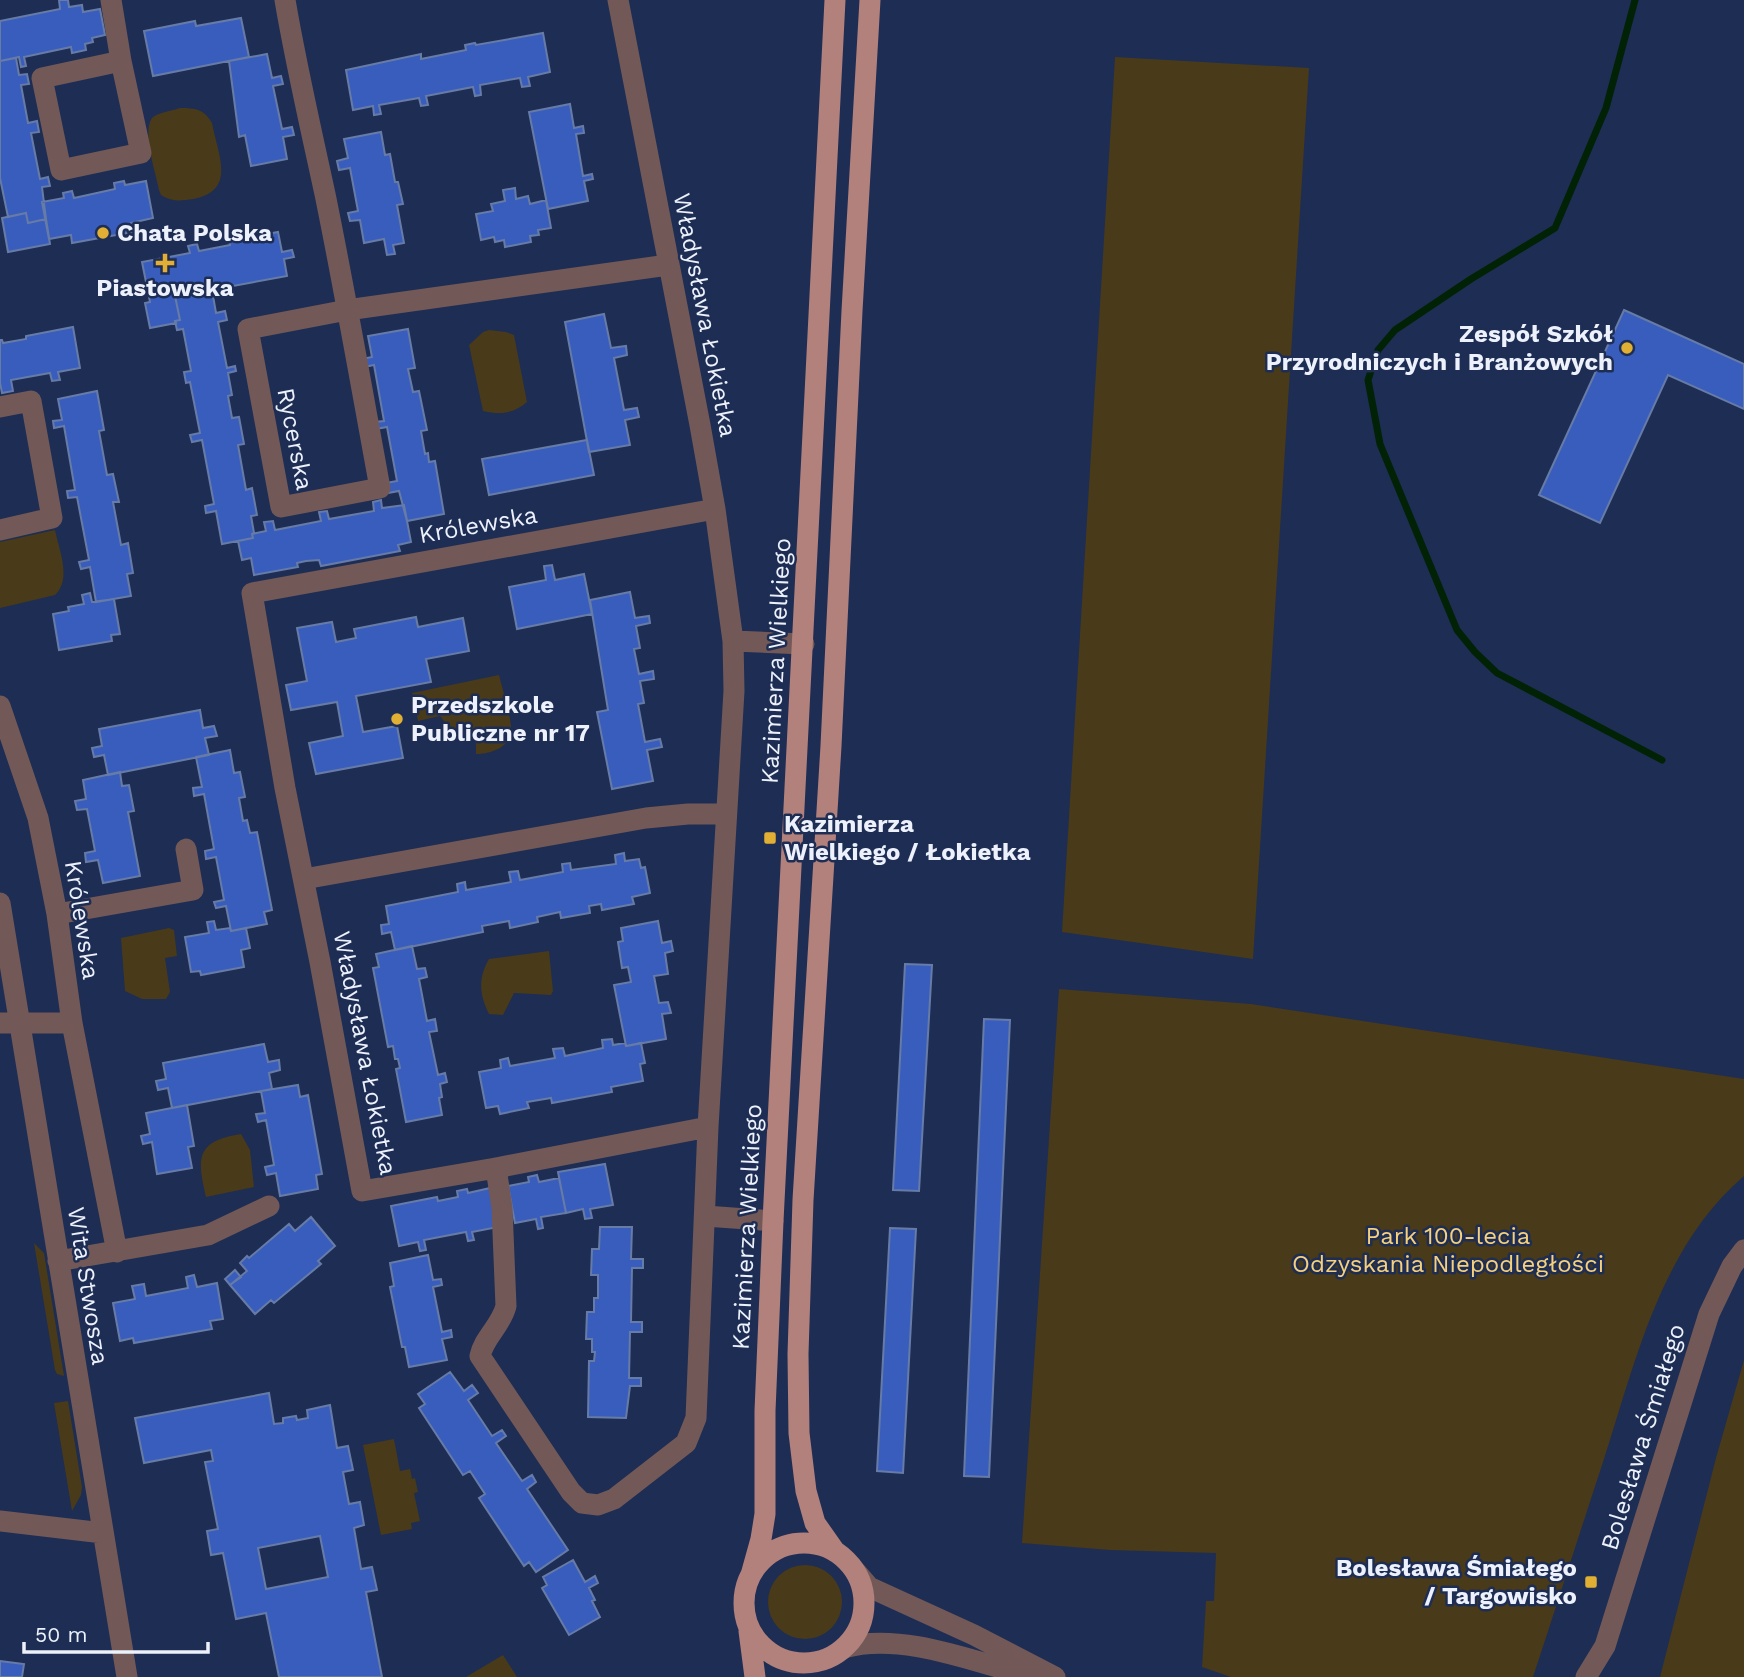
<svg xmlns="http://www.w3.org/2000/svg" width="1744" height="1677" font-family="'Work Sans',sans-serif">
  <rect width="100%" height="100%" fill="#1e2d54"/>
  <!-- green -->
  <path fill="#493a19" d="M1115,57L1309,68L1253,959L1062,932Z
    M180,108C195,108 204,109 212,123C218,155 237,191 193,199C181,201 172,202 161,195L159,190C156,174 141,129 153,117C160,112 172,111 180,108Z
    M489,330L506,332L514,335L527,402C513,414 500,415 483,411L469,345L483,332Z
    M55,530C59,550 72,579 55,595L0,608V542Z
    M499,675C502,688 512,719 511,731C510,748 489,754 476,754V738L447,725L440,716L418,721L412,693Z
    M169,928L174,930L177,956L165,958L170,992L166,999H142L125,991L121,938Z
    M549,951L553,991L551,995L514,993L503,1015L489,1014C479,994 478,978 489,959Z
    M1059,989L1251,1004L1744,1079V1176C1661,1247 1636,1360 1604,1459C1580,1532 1557,1604 1533,1677H1231L1202,1667L1206,1601H1214L1216,1553L1110,1550L1022,1543Z
    M241,1134L250,1150L254,1187L206,1197C197,1159 195,1141 241,1134Z
    M34,1243L44,1253L64,1376L57,1374L55,1370Z
    M1744,1360V1677H1660L1716,1458Z
    M68,1401L82,1487L81,1495L72,1511L54,1403Z
    M394,1439L400,1471L410,1469L412,1479L415,1478L418,1492L414,1493L420,1521L411,1523L412,1529L381,1535L363,1445Z
    M768 1602a37 37 0 1 1 74 0a37 37 0 1 1-74 0Z
    M503,1655L517,1677H466Z"/>
  <g fill="none" stroke-linecap="round" stroke-linejoin="round">
    <!-- stream -->
    <path stroke="#022206" stroke-width="7" d="M1635,0L1606,108L1555,228L1471,279L1395,330L1378,350L1368,380L1380,444L1457,630L1475,652L1497,673L1662,760"/>
  </g>
  <!-- building -->
  <path fill="#395dbd" stroke="#677ba7" stroke-width="2" fill-rule="evenodd" d="M59,0H68L69,7L82,5L83,12L100,9L105,35L92,38L93,42L85,44L86,50L72,53L71,47L24,57L26,66L21,67L19,57L0,61V21L60,9Z
    M241,18L249,57L153,76L144,31L195,21L196,26Z
    M543,33L550,72L528,77L530,86L522,87L520,78L480,85L481,95L475,96L473,87L426,96L428,105L421,106L419,98L379,105L381,114L374,115L373,106L353,110L346,70L421,54V59L466,50L465,45L475,43L476,45Z
    M267,54L272,78L281,76L283,84L273,86L282,129L292,127L294,135L283,137L287,159L251,166L245,135L239,137L229,61Z
    M16,58L19,75L27,74L29,84L21,85L28,123L37,121L39,132L31,133L40,179L48,177L50,186L42,187L46,219L28,223L26,213L8,217L0,178V61Z
    M570,104L574,128L583,126L584,133L576,134L583,176L592,174L593,179L584,181L588,201L548,209L529,112Z
    M381,132L385,155L390,154L395,182H398L403,204L397,205L404,243L393,245L395,254L387,255L384,239L364,243L360,220L350,221L348,213L358,211L350,168L339,170L337,161L348,158L344,139Z
    M124,181L125,185L146,181L153,218L131,223L133,232L72,243L71,235L49,239L42,202L64,198L63,193L72,191L74,198L115,189L114,183Z
    M515,188L516,199L528,196L530,204L546,200L551,228L538,230L539,235L530,236L531,242L505,247L504,240L495,242L494,237L481,240L476,214L493,211L491,204L505,201L503,190Z
    M26,213L28,223L46,219L50,244L8,252L2,218Z
    M278,232L282,252L292,250L294,257L284,259L287,276L222,288L224,295L213,297L212,290L175,296L180,320L175,321L176,323L150,328L145,303L150,302L142,262L190,253L188,246L197,244L199,251L230,245L229,241Z
    M212,290L216,313L225,311L227,320L218,322L227,368L235,366L236,371L228,373L232,395L228,396L232,418L239,417L244,444L238,445L246,490L252,488L257,515L251,516L254,533L252,534L253,538L222,544L216,511L206,513L205,506L214,504L202,440L192,442L190,435L200,433L190,382L186,383L184,372L191,371L183,329L177,330L175,321L180,320L175,296Z
    M1624,310L1744,364V409L1668,375L1600,523L1539,495Z
    M604,314L611,348L626,346L627,355L614,358L624,410L637,408L639,417L625,420L630,445L589,452L565,322Z
    M73,327L80,368L58,372L60,380L52,381L50,373L11,380L13,391L2,393L0,383V340H2L3,343L26,339V336Z
    M408,329L415,368L408,369L413,392L419,391L427,430L421,431L425,454L428,453L429,462L435,461L444,514L407,521L399,491L388,493L386,483L397,481L387,427L376,429L375,422L384,421L374,365L364,367L362,359L372,357L368,336Z
    M97,391L104,430L99,431L107,475L113,474L119,502H113L121,545L128,543L133,573L127,574L131,596L96,602L90,567L81,569L79,562L89,560L77,497L68,498L67,491L75,490L64,426L54,428L53,421L62,420L58,399Z
    M587,440L594,475L489,495L482,459Z
    M381,500L382,508L404,505L411,542L398,545L400,551L321,566L319,560L306,561L297,563L298,567L254,575L251,558L242,560L238,541L253,538L252,534L266,531L264,522L273,521L275,530L321,521L319,512L327,511L329,519L374,511L373,502Z
    M552,565L555,580L584,574L592,614L517,629L509,587L546,580L544,566Z
    M630,592L635,618L649,616L650,623L636,626L640,648L634,649L639,674L653,671L654,679L640,681L644,703L638,704L645,742L660,739L662,747L647,750L653,781L612,789L597,712L608,710L590,600Z
    M90,593L92,602L114,599L120,634L111,635L112,641L59,650L53,614L69,611L68,607L84,604L82,595Z
    M416,617L418,627L463,618L469,651L426,659L431,682L356,696L363,732L397,726L403,758L316,774L309,743L343,736L337,702L291,710L286,685L307,681L297,628L332,622L336,642L356,638L354,629Z
    M200,710L203,728L214,726L217,736L205,738L209,755L108,775L104,755L94,757L92,748L102,746L99,729Z
    M230,750L234,773L240,772L245,797L239,798L243,821L247,820L250,833L257,832L272,910L264,912L267,924L231,931L226,906L216,908L214,902L224,900L216,857L206,859L205,851L214,849L204,794L194,796L193,788L202,787L196,757Z
    M120,772L122,786L129,785L134,811L128,812L140,876L103,883L98,860L86,862L85,853L95,851L87,809L77,810L75,801L86,799L83,780Z
    M624,853L625,861L639,859L641,868L645,867L650,893L632,897L634,904L602,910L601,904L589,906L590,913L561,918L560,912L537,917L538,922L510,928L509,921L482,926L483,932L395,950L391,932L382,934L381,925L389,924L386,906L458,892L457,884L465,882L466,890L511,882L509,872L518,871L520,880L563,872L562,864L570,863L571,870L616,864L615,855Z
    M214,921L216,930L230,928L231,931L246,928L250,948L241,950L244,967L201,975L200,971L191,972L185,937L209,933L207,922Z
    M658,921L662,943L671,941L673,951L665,953L668,974L654,976L659,1003L668,1002L671,1013L662,1014L666,1039L626,1046L614,985L631,982L628,967L622,968L618,942L623,941L621,928Z
    M412,946L417,969L425,968L427,977L419,979L427,1021L435,1019L437,1031L429,1032L438,1075L445,1073L447,1082L440,1084L442,1097L439,1098L442,1115L406,1122L396,1069L400,1068L398,1059H395L393,1046L388,1047L373,968L379,967L376,954Z
    M905,964L932,965L919,1191L893,1190Z
    M984,1019L1010,1020L989,1477L964,1476Z
    M612,1039L613,1045L625,1043L626,1046L641,1043L645,1063L640,1064L643,1081L611,1087L612,1092L552,1103L551,1098L527,1102L529,1108L500,1114L498,1106L486,1108L479,1072L501,1068L500,1060L508,1058L510,1066L555,1058L553,1049L563,1048L565,1056L603,1048L602,1040Z
    M264,1044L268,1062L279,1060L280,1070L269,1073L272,1089L172,1108L168,1088L158,1090L156,1081L166,1079L163,1063Z
    M298,1085L300,1097L308,1095L322,1174L316,1175L318,1189L280,1196L276,1173L267,1175L265,1167L274,1165L266,1120L258,1122L256,1114L265,1113L261,1091Z
    M187,1105L194,1146L188,1147L192,1168L157,1174L152,1142L143,1144L141,1136L150,1134L146,1113Z
    M605,1164L613,1205L590,1209L592,1218L585,1219L583,1209L566,1213L558,1172Z
    M537,1175L539,1182L559,1178L566,1213L541,1217L543,1228L538,1229L536,1219L515,1223L508,1186L529,1182L528,1177Z
    M490,1188L498,1227L472,1232L474,1240L468,1241L466,1232L424,1240L426,1250L420,1251L418,1242L399,1246L391,1206L437,1197L438,1201L458,1197L457,1191L467,1189L468,1193Z
    M311,1217L335,1246L318,1261L321,1264L274,1303L271,1300L255,1314L230,1285L247,1271L240,1263L247,1256L249,1258L289,1224L295,1231Z
    M600,1227H632L631,1259H643V1268H632L631,1322H642V1332H630L629,1378H641V1386H630L626,1418L588,1417L589,1361H594L595,1352H592V1339H586L587,1312H594V1298H598V1275H591L592,1249H599Z
    M890,1228L916,1229L903,1473L877,1471Z
    M428,1255L433,1280L441,1279L442,1285L433,1287L442,1332L451,1330L452,1337L442,1339L447,1360L409,1367L405,1347H402L390,1287L394,1286L390,1263Z
    M235,1270L241,1277L230,1285L225,1279Z
    M194,1275L197,1287L217,1283L223,1319L210,1321L212,1329L134,1343L133,1338L120,1341L113,1303L135,1299L132,1286L144,1284L146,1296L188,1288L186,1277Z
    M450,1372L464,1391L472,1385L478,1393L468,1400L492,1436L502,1430L506,1436L496,1443L522,1481L532,1475L536,1482L527,1489L568,1550L536,1572L529,1562L524,1566L479,1498L485,1494L470,1471L463,1475L419,1408L425,1404L418,1394Z
    M269,1393L274,1424L283,1423V1418L296,1416L297,1420L308,1418L307,1410L330,1405L337,1448L348,1446L353,1470L343,1472L349,1504L360,1502L364,1525L354,1528L361,1569L372,1567L377,1590L366,1592L382,1677H279L266,1613L236,1619L223,1553L211,1555L207,1531L218,1529L205,1462L213,1461L211,1450L144,1463L135,1418ZM320,1536L328,1577L266,1589L258,1548Z
    M573,1560L585,1582L595,1576L598,1583L589,1588L595,1600L592,1601L600,1617L569,1635L542,1588L547,1585L543,1577Z
    M0,1661L24,1664L22,1677H0Z"/>
  <g fill="none" stroke-linecap="round" stroke-linejoin="round">
    <!-- minor -->
    <path stroke="#725957" stroke-width="21" d="M111,0L121,61L141,153L61,170L42,78L121,61
      M285,0C296,65 311,129 325,194C345,292 362,390 380,488L281,507L248,329L347,310L668,265
      M618,0L700,425L715,509L733,641L804,644
      M0,407L31,401L52,518L0,530
      M0,706L38,818L57,914L72,1023L117,1252
      M304,879L646,818L688,814H726
      M0,903L127,1677
      M57,914L193,890L186,849
      M0,1023H72
      M708,1127L496,1168L362,1191L320,962L285,788L252,593L715,509
      M496,1168L502,1208L506,1306C501,1326 484,1337 480,1356L571,1492L582,1503L598,1505L614,1499L686,1443L696,1418L708,1127L734,691L733,641
      M705,1216L773,1221
      M58,1261L208,1235L269,1206
      M0,1521L103,1533
      M856,1572L869,1587L974,1635L1055,1677
      M844,1648C901,1631 977,1663 1032,1677
      M1586,1677L1605,1646L1709,1314L1732,1266L1744,1250"/>
    <!-- major -->
    <path stroke="#b2817c" stroke-width="21" d="M744 1603a60 60 0 1 1 120 0a60 60 0 1 1-120 0Z
      M834,1550L815,1523L806,1491L799,1433L798,1354L803,1200L831,746L852,311L870,0
      M751,1575L761,1539L765,1514V1411L773,1221L835,0
      M749,1631L755,1677"/>
  </g>
  <!-- markers -->
  <g fill="#e0af34" stroke="#1e2d54" stroke-width="2.5">
    <circle cx="103" cy="233" r="7"/>
    <path d="M161.5 252.5h7v7h7v7h-7v7h-7v-7h-7v-7h7z"/>
    <circle cx="1627" cy="348" r="7"/>
    <circle cx="397" cy="719" r="7"/>
    <rect x="763" y="831" width="14" height="14" rx="3.5"/>
    <rect x="1584" y="1575" width="14" height="14" rx="3.5"/>
  </g>
  <g text-anchor="middle" dominant-baseline="central" stroke-width="5" stroke-linejoin="round" paint-order="stroke">
    <!-- poi labels -->
    <g font-size="24" font-weight="bold" fill="#ecf1fb" stroke="#1e2d54" text-anchor="start">
      <text x="117" y="233">Chata Polska</text>
      <text x="165" y="288" text-anchor="middle">Piastowska</text>
      <text x="1613" y="334" text-anchor="end">Zespół Szkół<tspan x="1613" dy="28">Przyrodniczych i Branżowych</tspan></text>
      <text x="411" y="705">Przedszkole<tspan x="411" dy="28">Publiczne nr 17</tspan></text>
      <text x="784" y="824">Kazimierza<tspan x="784" dy="28">Wielkiego / Łokietka</tspan></text>
      <text x="1577" y="1568" text-anchor="end">Bolesława Śmiałego<tspan x="1577" dy="28">/ Targowisko</tspan></text>
    </g>
    <!-- street labels -->
    <g font-size="24" fill="#ecf1fb" stroke="#1e2d54">
      <text transform="translate(705 315) rotate(79)">Władysława Łokietka</text>
      <text transform="translate(295 439) rotate(79)">Rycerska</text>
      <text transform="translate(478 525) rotate(-10)">Królewska</text>
      <text transform="translate(776 661) rotate(-87)">Kazimierza Wielkiego</text>
      <text transform="translate(82 920) rotate(81)">Królewska</text>
      <text transform="translate(365 1053) rotate(79)">Władysława Łokietka</text>
      <text transform="translate(747 1227) rotate(-87)">Kazimierza Wielkiego</text>
      <text transform="translate(88 1286) rotate(81)">Wita Stwosza</text>
      <text transform="translate(1643 1437) rotate(-73)">Bolesława Śmiałego</text>
    </g>
    <!-- park labels -->
    <g font-size="24" fill="#f6d07b" stroke="#1e2d54">
      <text x="1448" y="1236">Park 100-lecia<tspan x="1448" dy="28">Odzyskania Niepodległości</tspan></text>
    </g>
  </g>
  <!-- scale -->
  <path d="M24 1642v10h184v-10" fill="none" stroke="#ecf1fb" stroke-width="3.5"/>
  <text x="35" y="1642" font-size="21" fill="#ecf1fb" stroke="#1e2d54" stroke-width="5" paint-order="stroke">50 m</text>
</svg>
